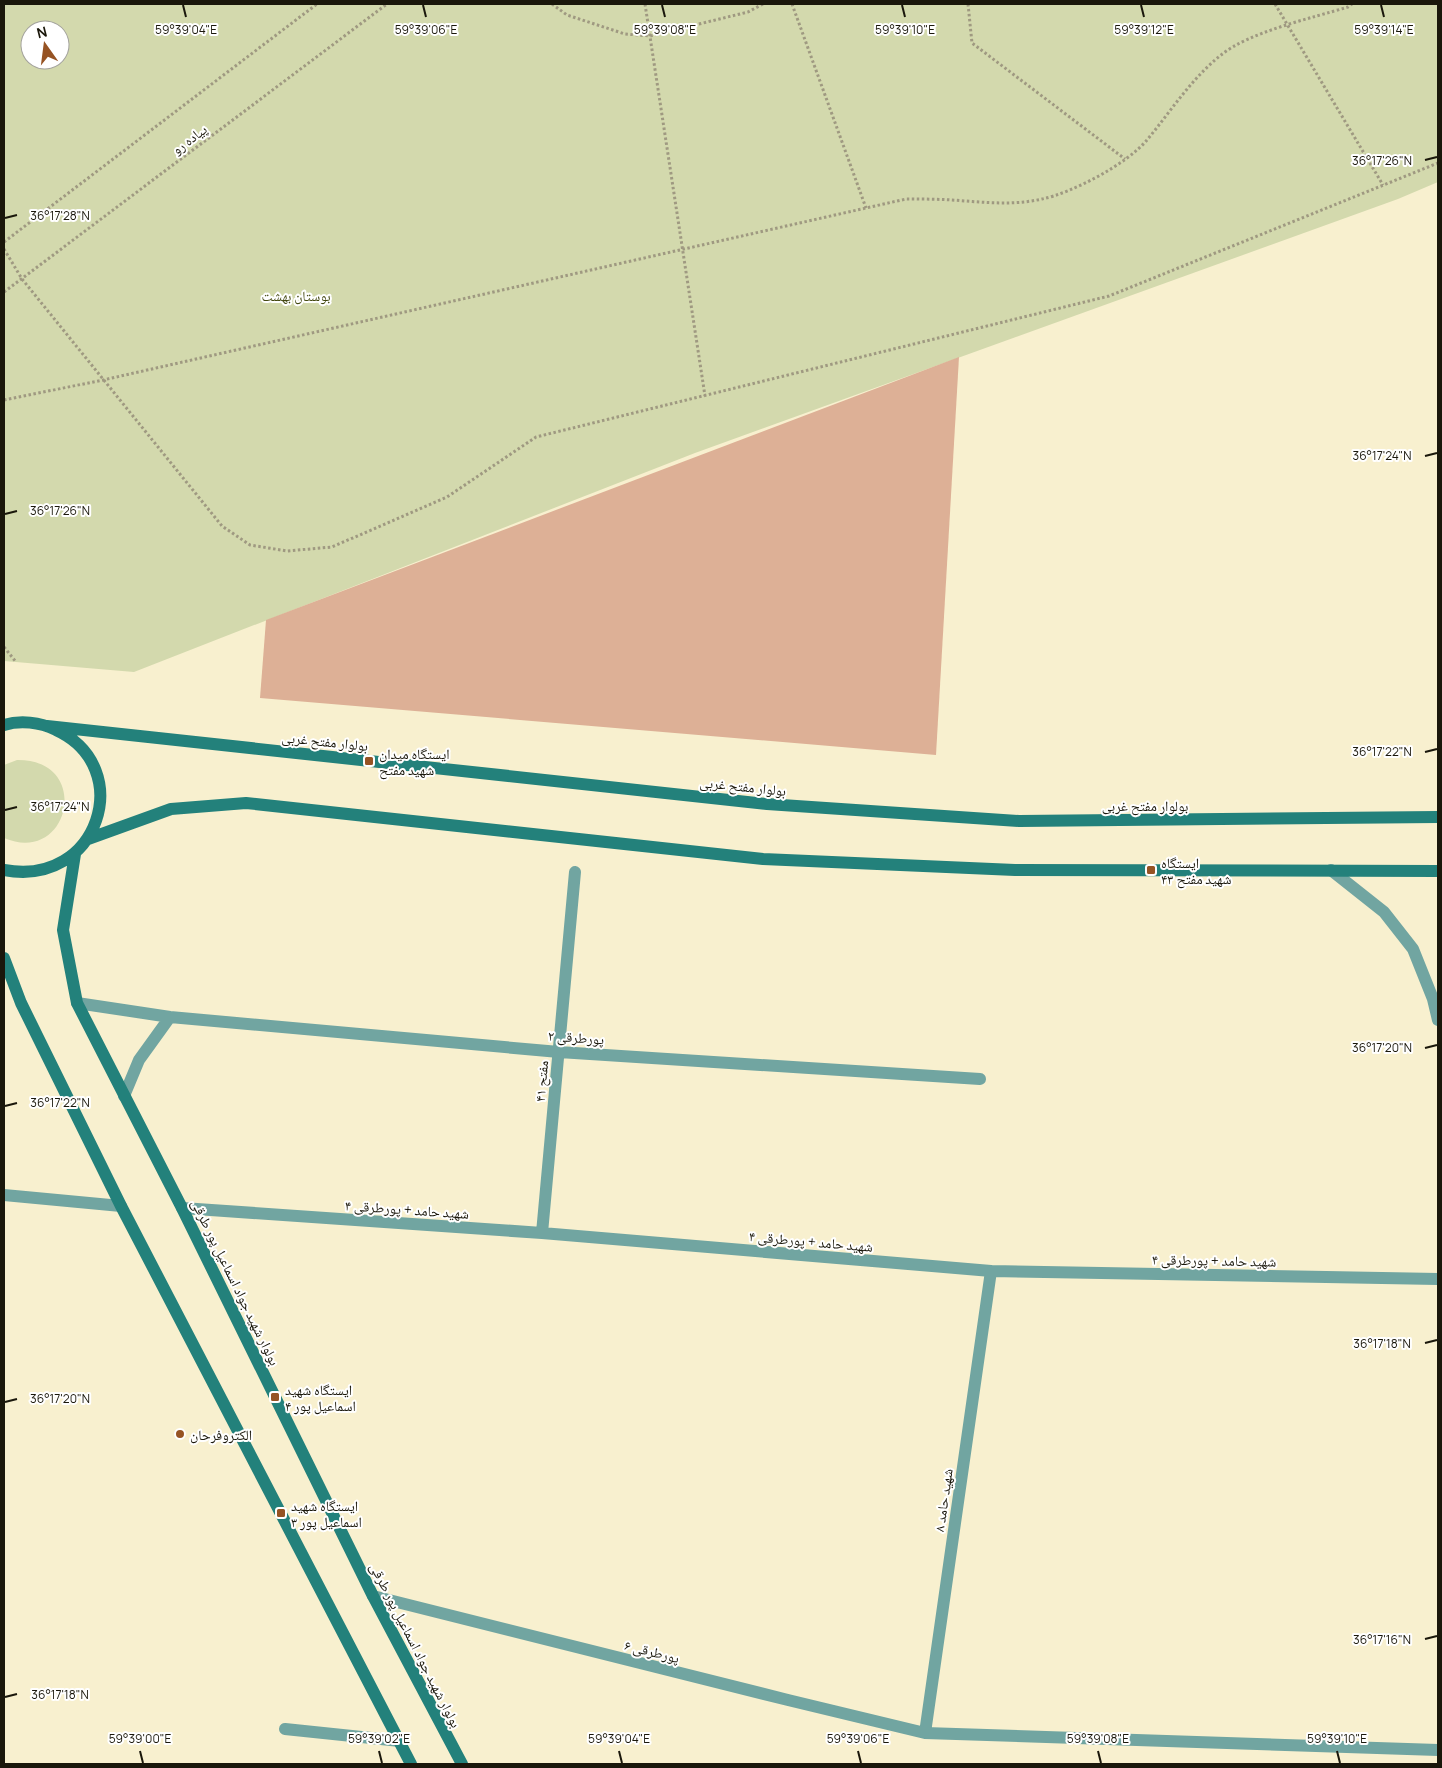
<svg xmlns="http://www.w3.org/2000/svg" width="1442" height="1768" font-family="Manrope,'Noto Naskh Arabic',sans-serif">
  <rect width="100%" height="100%" fill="#f8f0cf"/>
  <!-- green -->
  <path fill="#d3d9ad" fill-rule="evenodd" d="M4,4H1438V182L1398,199L695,453L134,672L4,661ZM30,30H60V60H30Z
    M17,760C93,759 70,866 4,838V765Z"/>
  <!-- building -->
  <path fill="#ddb096" d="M959,357L936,755L260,698L266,620Z"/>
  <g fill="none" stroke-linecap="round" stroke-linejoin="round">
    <!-- path -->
    <path stroke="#9f9981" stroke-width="3" stroke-dasharray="2.5 2.5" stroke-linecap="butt" d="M552,4L567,15L625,34L650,36L748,12L763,4
      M645,4L705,396
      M792,4L866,208
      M968,4L972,43L1125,159
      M1275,4L1383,185
      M4,242L317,4
      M4,249L22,279L222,526L250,545L287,551L332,547L447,497L536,437L1109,296L1438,163
      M4,292L387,4
      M4,400L103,380L906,199C921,199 937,199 952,200C982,202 1012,206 1042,199C1072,193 1127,164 1147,140C1171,111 1191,79 1221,55C1249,32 1312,18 1348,7L1352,4
      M4,647L16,662"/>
    <!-- minor -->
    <path stroke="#71a5a1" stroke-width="12" d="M1331,870L1384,912L1413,949L1433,999L1438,1020
      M77,1003L170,1017L559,1052L980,1079
      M124,1096L139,1060L170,1017
      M4,1195L121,1206
      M182,1208L542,1233L991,1271L1438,1279
      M542,1233L575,872
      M373,1596L788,1700L925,1733L1438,1750
      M285,1729L400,1741
      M925,1733L991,1271"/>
    <!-- secondary -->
    <path stroke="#23817b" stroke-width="12" d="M4,725C20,720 40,722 56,730C137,767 99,888 4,870
      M47,726L767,804L1019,821L1438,817
      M88,839L171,809L246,803L763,859L1015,870L1438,871
      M75,854L63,930L77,1003L182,1208L373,1596L462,1764
      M4,958L21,1003L121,1206L411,1764"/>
  </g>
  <!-- ticks -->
  <path fill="none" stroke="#1a170b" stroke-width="2" d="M183,5L186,17M423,5L426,17M662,5L665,17M902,5L905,17M1141,5L1144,17M1381,5L1384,17M1425,160L1437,157M5,218L17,215M1425,456L1437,453M5,514L17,511M1425,752L1437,749M5,810L17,807M1425,1048L1437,1045M5,1106L17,1103M1425,1343L1437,1340M5,1402L17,1399M1425,1639L1437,1636M5,1697L17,1694M140,1751L143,1763M379,1751L382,1763M619,1751L622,1763M858,1751L861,1763M1098,1751L1101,1763M1337,1751L1340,1763"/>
  <!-- markers -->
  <g fill="#965323" stroke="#fff" stroke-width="2">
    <rect x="364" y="756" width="10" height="10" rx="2.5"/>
    <rect x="1146" y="865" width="10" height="10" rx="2.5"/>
    <rect x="270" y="1392" width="10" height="10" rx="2.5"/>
    <circle cx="180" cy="1434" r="5"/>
    <rect x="276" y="1508" width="10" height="10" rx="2.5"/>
  </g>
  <g text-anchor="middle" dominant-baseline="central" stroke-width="4" stroke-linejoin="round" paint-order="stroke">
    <!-- street labels -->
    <g font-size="14" fill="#1a170b" stroke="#fff">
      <text transform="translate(189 139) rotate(-37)">پیاده رو</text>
      <text transform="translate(325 741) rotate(6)">بولوار مفتح غربی</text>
      <text transform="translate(743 786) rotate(6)">بولوار مفتح غربی</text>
      <text x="1145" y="805">بولوار مفتح غربی</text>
      <text transform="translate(576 1037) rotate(4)">پورطرقی ۲</text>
      <text transform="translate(541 1081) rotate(-85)">مفتح ۴۱</text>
      <text transform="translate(407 1209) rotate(4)">شهید حامد + پورطرقی ۴</text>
      <text transform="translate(811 1241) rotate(5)">شهید حامد + پورطرقی ۴</text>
      <text transform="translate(1214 1260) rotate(1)">شهید حامد + پورطرقی ۴</text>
      <text transform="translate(236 1282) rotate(64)">بولوار شهید جواد اسماعیل پور طرقی</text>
      <text transform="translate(943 1500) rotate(-82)">شهید حامد ۸</text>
      <text transform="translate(416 1645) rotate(63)">بولوار شهید جواد اسماعیل پور طرقی</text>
      <text transform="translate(652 1651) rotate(14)">پورطرقی ۶</text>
    </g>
    <!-- park labels -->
    <g font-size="14" fill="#42470f" stroke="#fff">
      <text x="296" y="295">بوستان بهشت</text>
    </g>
    <!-- poi labels -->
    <g font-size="14" fill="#1a170b" stroke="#fff" text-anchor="start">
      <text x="379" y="753">ایستگاه میدان<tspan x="379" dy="16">شهید مفتح</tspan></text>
      <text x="1161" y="862">ایستگاه<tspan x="1161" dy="16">شهید مفتح ۴۳</tspan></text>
      <text x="285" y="1389">ایستگاه شهید<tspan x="285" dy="16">اسماعیل پور ۴</tspan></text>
      <text x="190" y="1434">الکتروفرحان</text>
      <text x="291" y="1505">ایستگاه شهید<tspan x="291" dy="16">اسماعیل پور ۳</tspan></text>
    </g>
  </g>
  <g font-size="12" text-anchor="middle" fill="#1a170b" stroke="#fff" stroke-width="4" stroke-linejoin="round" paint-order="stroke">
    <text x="186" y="34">59°39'04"E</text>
    <text x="426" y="34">59°39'06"E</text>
    <text x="665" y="34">59°39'08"E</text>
    <text x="905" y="34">59°39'10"E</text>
    <text x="1384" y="34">59°39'14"E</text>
    <text x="1144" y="34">59°39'12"E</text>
    <text x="1382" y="165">36°17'26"N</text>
    <text x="60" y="220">36°17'28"N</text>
    <text x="1382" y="460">36°17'24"N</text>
    <text x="60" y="515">36°17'26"N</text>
    <text x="1382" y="756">36°17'22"N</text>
    <text x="60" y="811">36°17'24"N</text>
    <text x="1382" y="1052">36°17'20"N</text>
    <text x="60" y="1107">36°17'22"N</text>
    <text x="1382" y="1348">36°17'18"N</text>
    <text x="60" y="1403">36°17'20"N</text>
    <text x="1382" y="1644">36°17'16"N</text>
    <text x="60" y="1699">36°17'18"N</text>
    <text x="140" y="1743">59°39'00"E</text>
    <text x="379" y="1743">59°39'02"E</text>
    <text x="619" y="1743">59°39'04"E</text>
    <text x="858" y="1743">59°39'06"E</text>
    <text x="1098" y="1743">59°39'08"E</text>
    <text x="1337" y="1743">59°39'10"E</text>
  </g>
  <!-- border -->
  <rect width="1442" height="1768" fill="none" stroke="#1a170b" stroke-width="10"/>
  <!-- north arrow -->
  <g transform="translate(45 45) rotate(346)"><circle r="24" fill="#ffffff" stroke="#a3a29d"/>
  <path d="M0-4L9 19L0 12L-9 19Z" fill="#965323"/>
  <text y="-8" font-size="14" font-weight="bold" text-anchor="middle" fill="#1a170b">N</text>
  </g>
</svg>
